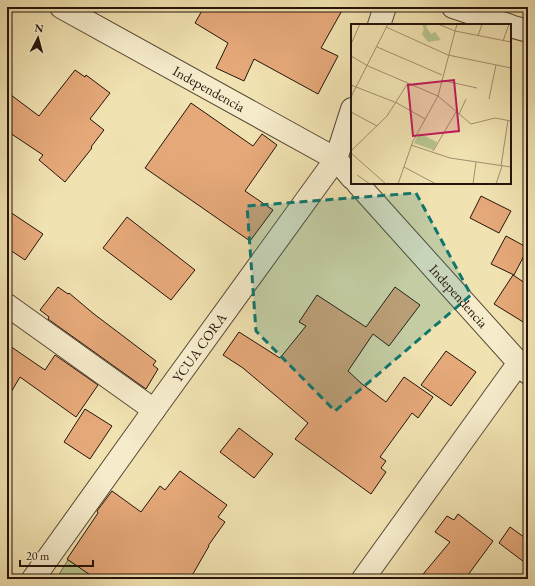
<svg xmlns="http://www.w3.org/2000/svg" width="535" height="586" font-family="'EB Garamond',serif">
  <rect width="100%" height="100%" fill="#f1e2b1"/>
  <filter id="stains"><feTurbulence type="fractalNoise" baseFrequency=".005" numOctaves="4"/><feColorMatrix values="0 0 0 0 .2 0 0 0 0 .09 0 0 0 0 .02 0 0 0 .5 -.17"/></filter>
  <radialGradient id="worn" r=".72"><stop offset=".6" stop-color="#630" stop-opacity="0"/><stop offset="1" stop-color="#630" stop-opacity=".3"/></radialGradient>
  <!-- green -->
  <path fill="#b6c48e" stroke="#6e6c4c" d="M68,560L98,579H56Z"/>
  <!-- building -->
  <path fill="#e5a879" stroke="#25140a" d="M204,7H344L321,48L338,56L318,94L254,59L244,81L216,68L228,43L195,23Z
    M75,70L85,77L86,75L110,93L90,119L104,130L91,147L92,148L65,182L39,160L43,155L7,131V92L39,116Z
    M191,103L253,146L262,134L277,145L245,191L273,210L250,241L145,168Z
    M481,196L511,211L499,233L470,218Z
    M7,210L43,234L25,260L7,248Z
    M127,217L195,270L171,300L103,248Z
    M506,236L528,248L514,275L491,264Z
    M513,275L528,285V325L494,304Z
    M58,287L68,294L69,293L94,314L156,361L153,365L158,369L146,389L48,319L49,317L40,310Z
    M395,287L420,305L389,346L373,334L348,371L362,384L386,402L404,377L433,397L418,418L412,413L380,457L386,461L381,468L386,472L371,494L295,439L308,423L243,368L223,355L239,332L280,358L306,326L299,322L317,295L366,327Z
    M7,344L45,370L55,355L98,385L76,417L20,377L7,399Z
    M446,351L476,372L451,406L421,385Z
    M85,409L112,426L90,459L64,442Z
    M239,428L273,454L254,478L220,452Z
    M180,471L227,505L218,517L225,522L208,546H209L190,579H96L67,559L98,513L97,511L112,491L141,512L160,486L165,490Z
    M458,514L493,541L465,579H419L450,542L435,532L447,516L454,520Z
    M510,527L528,540V565L499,543Z"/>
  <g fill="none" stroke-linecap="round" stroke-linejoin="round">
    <!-- minor casing -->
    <g stroke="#584834" stroke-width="24">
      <g id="minor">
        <path id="s1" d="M61,7L336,159L352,178"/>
        <path d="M453,7L508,25"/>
        <path d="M379,25L385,7"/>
        <path d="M510,26L528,31"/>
        <path id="s2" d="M357,183L528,373"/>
        <path d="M7,305L154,410"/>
        <path id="s3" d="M33,579L154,410L336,159L352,109"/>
        <path d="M363,579L518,364"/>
      </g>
    </g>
    <!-- minor -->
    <use href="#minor" stroke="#f6eccc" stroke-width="22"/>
  </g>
  <!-- marked area -->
  <path fill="#0f766e" fill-opacity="0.2" stroke="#0f766e" stroke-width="3" stroke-dasharray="8 5" stroke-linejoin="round" d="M416,193L471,295L335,411L256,331L247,206Z"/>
  <g text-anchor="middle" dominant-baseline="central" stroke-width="3" stroke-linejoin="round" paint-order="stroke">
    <!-- street labels -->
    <g font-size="14" fill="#25140a" stroke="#f6eccc">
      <text stroke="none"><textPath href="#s1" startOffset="169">Independencia</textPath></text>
      <text stroke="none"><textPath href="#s2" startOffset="152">Independencia</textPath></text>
      <text stroke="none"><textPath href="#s3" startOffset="285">YCUA CORA</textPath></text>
    </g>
  </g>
  <!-- overview -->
  <g transform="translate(351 24)">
    <rect width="160" height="160" fill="#f1e2b1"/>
    <path d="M71,0H77L75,3L80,10L84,8L90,16L77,18L71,10L73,5ZM68,109L86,118L82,126L63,119Z" fill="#b6c48e"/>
    <path fill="none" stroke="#9f906e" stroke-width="1" d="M87,0L104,7L160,18M35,3L97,31L160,44M127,12L131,0M152,17L158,0M0,20L9,0M26,23L91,51M0,32L17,42L87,72L120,100L144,94L160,97M90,56L126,64M0,61L46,79L74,95M0,73L37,0M138,75L145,41M0,88L26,102M108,90L115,75M60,121L99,134L160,143M0,127L36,92L57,59M82,127L105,88M0,129L35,160M150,142L157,96M53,143L85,160M6,151L19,160M47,160L62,117L87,72L106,0M122,160L125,138M145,160L151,142"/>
    <path fill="#c2185b" fill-opacity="0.15" stroke="#c2185b" stroke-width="2" d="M103,56L108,107L62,112L57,61Z"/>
    <rect width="160" height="160" fill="none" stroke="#25140a" stroke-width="2"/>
  </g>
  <!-- margin -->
  <rect width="535" height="586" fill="none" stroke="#f1e2b1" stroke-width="24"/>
  <rect x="8" y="8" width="519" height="570" fill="none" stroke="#25140a" stroke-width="2"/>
  <rect x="12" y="12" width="511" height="562" fill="none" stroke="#25140a"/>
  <!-- north arrow -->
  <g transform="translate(38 38) rotate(6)" stroke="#f6eccc" stroke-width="3" paint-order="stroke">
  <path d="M0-3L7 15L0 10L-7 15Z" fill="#25140a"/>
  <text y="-6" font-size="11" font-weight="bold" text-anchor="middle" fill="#25140a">N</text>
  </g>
  <!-- scale -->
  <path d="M20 560v6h73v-6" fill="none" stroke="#25140a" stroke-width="2"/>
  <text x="26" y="560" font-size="12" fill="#25140a" stroke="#f6eccc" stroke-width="3" paint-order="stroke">20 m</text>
  <rect width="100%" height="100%" filter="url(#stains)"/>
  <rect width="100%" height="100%" fill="url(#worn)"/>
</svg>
